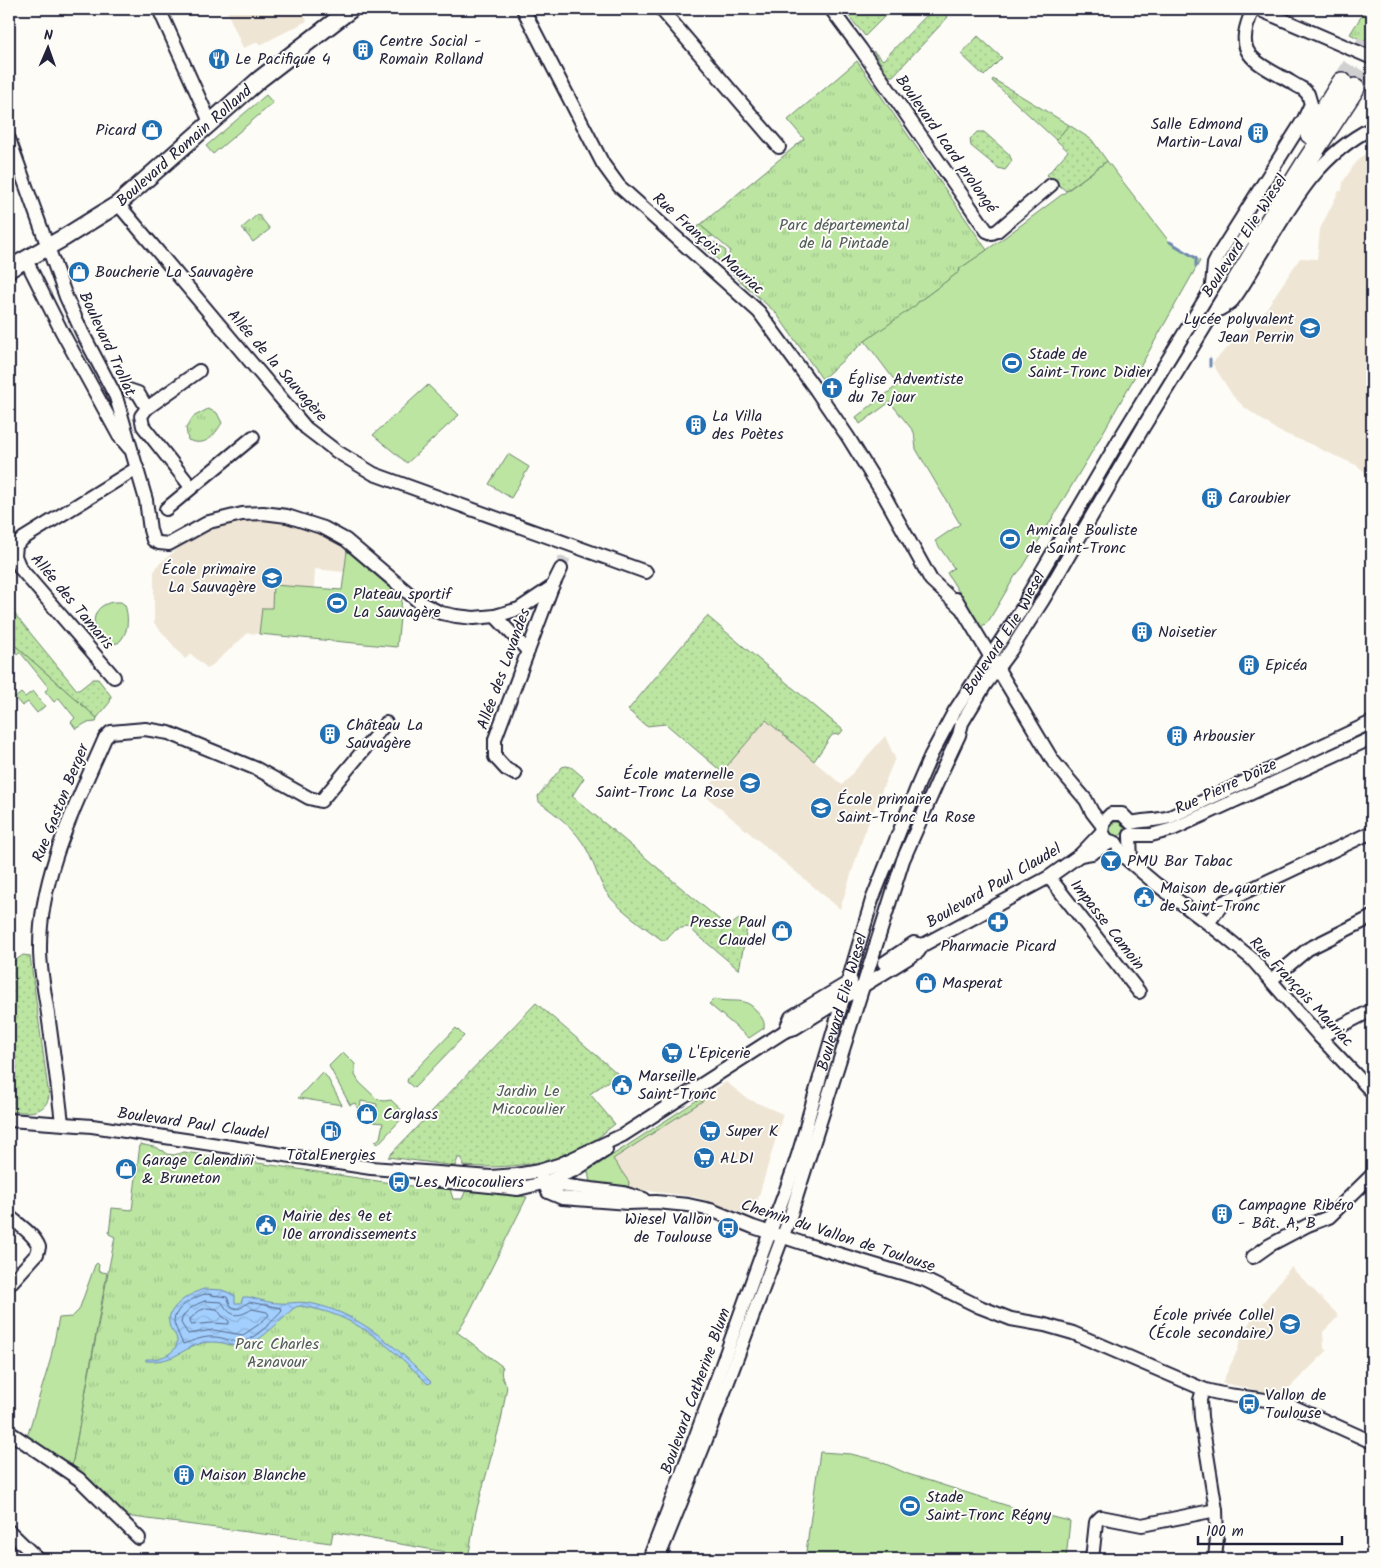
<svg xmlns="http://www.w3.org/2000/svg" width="1381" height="1568" font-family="Kalam,sans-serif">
  <defs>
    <pattern id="park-tufts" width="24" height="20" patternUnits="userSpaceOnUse" patternTransform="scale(1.25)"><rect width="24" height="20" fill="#bbe5a1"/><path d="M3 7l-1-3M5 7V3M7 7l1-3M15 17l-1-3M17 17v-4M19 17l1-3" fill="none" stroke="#a0c48c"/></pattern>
    <pattern id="garden-dots" width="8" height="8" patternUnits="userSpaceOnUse" patternTransform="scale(1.25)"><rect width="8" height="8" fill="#bbe5a1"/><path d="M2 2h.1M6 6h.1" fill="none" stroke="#a0c48c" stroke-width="1.8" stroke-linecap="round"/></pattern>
    <pattern id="water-waves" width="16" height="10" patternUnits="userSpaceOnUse" patternTransform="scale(1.25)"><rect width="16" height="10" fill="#a2cffd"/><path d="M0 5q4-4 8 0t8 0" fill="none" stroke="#8bb1da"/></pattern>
  </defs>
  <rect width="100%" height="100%" fill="#fdfcf7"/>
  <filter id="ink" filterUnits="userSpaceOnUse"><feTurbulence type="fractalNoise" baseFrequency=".02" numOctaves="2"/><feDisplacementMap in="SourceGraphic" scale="10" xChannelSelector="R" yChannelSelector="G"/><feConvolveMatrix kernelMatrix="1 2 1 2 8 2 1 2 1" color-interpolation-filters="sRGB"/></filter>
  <g filter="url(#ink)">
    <!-- built -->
    <path fill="#efe5d4" d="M226,9H309L303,12L307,21L260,45L258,42L243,48Z
      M1372,149V477L1356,465L1320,449L1315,446L1278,431L1244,407L1233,396L1212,363L1264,312L1300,258L1317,259L1320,229L1339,191H1342L1343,182L1354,165L1361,157Z
      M257,519L284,522L312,530L326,537L347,551L344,572L315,569L314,588L273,585L272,608H262L259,634L248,633L208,669L191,654L185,659L154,623V572L158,565L183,544L202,532L234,522Z
      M766,720L842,785L885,736L895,758L865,831L840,909L703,794Z
      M726,1082L748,1099L783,1114L753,1216L695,1197L590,1183L588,1171Z
      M1291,1267L1339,1316L1323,1332L1324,1348L1327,1351L1282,1395L1222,1383L1238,1349L1242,1334L1264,1301Z"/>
    <!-- grass -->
    <path fill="#bbe5a1" stroke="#6e846e" d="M266,95L273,103L213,154L206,146Z
      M1107,161L1171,244L1200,261L1096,445L1023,567L1015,576L988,622L981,627L947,573L954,568L935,541L960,524L916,449L914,432L890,402L860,424L856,417L898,385L865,341L960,271L959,269L1001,240Z
      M700,225L713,236L697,241L690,234Z
      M714,242L726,251L722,263L701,245Z
      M428,385L459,415L407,463L373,435Z
      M508,454L529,467L511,498L489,484Z
      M347,551L402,598L397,647L259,634L262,608H272L273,585L342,590Z
      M113,602H121L125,605C129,618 129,633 118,643L105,644C90,630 89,606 113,602Z
      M9,640L97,718L96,722L86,723L76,729L71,722L75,718L59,698L54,702L45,691L49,688L20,652L15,655L9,648Z
      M33,691L45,706L37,713L28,702L22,706L15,698L21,693L25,697Z
      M1110 829a7 7 0 1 1 14 0a7 7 0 1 1-14 0Z
      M714,999C733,1004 746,995 758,1013C762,1018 765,1021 764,1028L749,1038L709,1004Z
      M456,1028L464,1036L414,1088L407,1082L408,1078Z
      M343,1052L355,1064V1075L359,1082L377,1099L384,1101L391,1100L406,1114L378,1144L375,1142L380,1138L383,1123L373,1122L375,1120L377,1104L361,1101L359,1117H357L358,1109L355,1103L350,1105L329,1066Z
      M322,1072L327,1077L342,1105L298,1098Z
      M705,1095L707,1098L613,1159L629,1182L628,1188L590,1183L588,1171Z
      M97,1263L99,1265L98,1271L107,1273L72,1466L27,1437L50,1361L59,1318L72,1317L79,1310L95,1265Z
      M820,1452L851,1454L879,1461L908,1474L1021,1510L1070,1521L1066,1559H805Z"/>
    <!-- park -->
    <path fill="url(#park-tufts)" stroke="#6e846e" d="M1366,9H1372V38L1368,36L1364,41L1350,34Z
      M857,61L987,250L959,269L960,271L918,302L916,305L865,341L822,379L776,313L726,268L730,250L700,225L804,139L788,120Z
      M993,79L1069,125L1056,140L992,81Z
      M258,214L270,229L253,242L242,228Z
      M208,409L217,413L222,423C213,437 206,447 188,440L186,428L193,417Z
      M140,1144L158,1148L160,1150L164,1151L166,1154L174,1155L184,1152L411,1186L450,1189L453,1199H462L466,1190L527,1197L468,1315L457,1332L503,1367C499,1373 503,1381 507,1386L501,1421L476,1512L468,1559H444L445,1552L333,1532L331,1543L125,1516L83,1473L72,1466L109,1267L115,1237L109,1234L112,1208L132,1210Z"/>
    <!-- garden -->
    <path fill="url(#garden-dots)" stroke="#6e846e" d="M843,9H892L865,36Z
      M933,9H939L948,17L893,76H889L873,51L883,60Z
      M978,36L1002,58L984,76L961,54Z
      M1069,125L1092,140L1107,161L1066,191L1047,175L1068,151L1056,140Z
      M977,132H984L1009,154L1012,161L1005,170L998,168L971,146L970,139Z
      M9,607L77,690H79L93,679H98L111,696L110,702L97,718L9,640Z
      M707,616L843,730L840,734L832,735L814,761L766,720L722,772L666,724L646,726L628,710Z
      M566,766L571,767L584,778L572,796L728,927L739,919L745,922L747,928L739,970L688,927C677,928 672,931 666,940H662C647,929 620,910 609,896C599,883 595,865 587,850C576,829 557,815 539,802L538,796L562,767Z
      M23,955L30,956L49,1097C44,1116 24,1112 9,1111V965Z
      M536,1003L618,1074L590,1094L615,1124C607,1130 599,1138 590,1143C553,1165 505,1169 463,1166L462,1158H458L455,1166L388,1157Z"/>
    <!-- water -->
    <path fill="url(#water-waves)" stroke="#6f8aaf" d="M204,1289L222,1290L235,1295V1303H241L243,1297H248C258,1299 269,1303 279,1303C289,1304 299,1301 309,1303C358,1312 397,1347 431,1382L428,1384C395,1351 359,1317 311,1308C306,1307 302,1305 296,1307C292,1309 288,1313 285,1317C274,1326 262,1339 248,1345C238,1349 225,1342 214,1342C210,1342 204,1342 199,1344C192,1345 188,1349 182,1352C172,1359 158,1362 146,1361V1359C157,1360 177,1355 177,1341C177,1335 172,1332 170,1327C163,1309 190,1293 204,1289Z"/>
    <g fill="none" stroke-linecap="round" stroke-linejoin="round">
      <!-- shore -->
      <path stroke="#556789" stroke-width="1" d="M205,1294L227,1297L231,1306C240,1312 242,1306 249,1302L281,1308L282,1311C273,1321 258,1336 245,1341C235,1344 224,1337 214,1337C203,1336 193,1341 183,1344C182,1342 174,1324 174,1322C174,1308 194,1297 205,1294Z
        M205,1301L222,1302C230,1317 238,1318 252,1309L267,1312L269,1315L258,1325L243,1335L213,1330L188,1334L181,1323C182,1312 195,1304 205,1301Z
        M207,1308L217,1309L222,1316L229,1321V1324L212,1323L191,1325L190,1319L199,1311Z"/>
      <!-- stream -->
      <path stroke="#6f8aaf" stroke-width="3" d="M1170,242L1196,258V266
        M1210,359V366"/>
      <!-- minor-tunnel -->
      <path stroke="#d1d0d1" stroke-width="12" stroke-dasharray="12 6" stroke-linecap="butt" d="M561,569L565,556"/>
      <!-- highway-tunnel -->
      <path stroke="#d1d0d1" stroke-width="19" stroke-dasharray="19 9" stroke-linecap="butt" d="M1342,82L1372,33
        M1355,88L1372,59"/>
      <!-- minor casing -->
      <g stroke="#22223b" stroke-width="16">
        <g id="minor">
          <path d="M159,9L210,122"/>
          <path d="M523,9L603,164L619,186L759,312L816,390L848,437L885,497L931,580L960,607"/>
          <path d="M661,9L779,147"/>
          <path d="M831,9L860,48L987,231L992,233L997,231L1051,185"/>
          <path d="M1258,9L1372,58"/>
          <path d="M9,139L66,297L82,332L116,397L146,500L150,530L153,540L159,543L169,544L209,522L242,514L263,513L287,516L324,528L346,540L419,602L441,613L456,616L474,618L495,616L519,609L552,587"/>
          <path d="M118,204L306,428L336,451L374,474L646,572"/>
          <path d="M26,260L61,330L119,436L129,448"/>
          <path d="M1212,285L1214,264L1219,254L1304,119L1311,104L1308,94L1303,89C1295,85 1288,80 1280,76C1245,57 1236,48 1253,9"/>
          <path d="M1217,311C1222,308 1228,305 1232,301C1243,287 1252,270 1261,255C1292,204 1317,156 1372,128"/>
          <path d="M129,390L138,393L147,408L199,371"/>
          <path d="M147,408L141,416L143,426L191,487"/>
          <path d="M166,509L253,437"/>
          <path d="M956,599L1053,761L1086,800L1092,812L1102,825"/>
          <path d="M495,616L528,651"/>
          <path d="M114,677L20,568L15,556L16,545L24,538L137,468"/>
          <path d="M515,774L506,769L495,757V739L552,587L561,569"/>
          <path d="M1131,823L1122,814H1111L1104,821L1102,832L1107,840L1116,843L1124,857L1156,884L1218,931L1251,958L1320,1037L1372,1092"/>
          <path d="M1131,823C1144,820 1156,821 1170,817L1372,722"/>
          <path d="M1130,835H1151L1173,829L1372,738"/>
          <path d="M1130,836L1131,861"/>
          <path d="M1080,855L1092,853L1111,842"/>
          <path d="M1049,877L1139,992"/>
          <path d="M1208,923L1224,902L1372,832"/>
          <path d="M884,963L914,943L923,945"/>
          <path d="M1271,980L1308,949L1372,917"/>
          <path d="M785,1031L791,1017L851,981"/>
          <path d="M1320,1037L1372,1010"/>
          <path d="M9,1120L92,1126L371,1168L491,1177L516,1175L539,1171L561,1164L623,1135L785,1031L795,1028L918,952L923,945L1049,877L1080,855L1102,832"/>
          <path d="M62,1123C58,1087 53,1050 48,1014C45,993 40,971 40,950C39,875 76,805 105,738L111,732L145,729L169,733L257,769L309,798L321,801L386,723"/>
          <path d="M539,1171L548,1192L562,1198L628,1203L656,1202L688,1205L711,1210L753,1227L808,1245L925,1280L980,1307L1011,1319L1045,1325L1073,1333L1203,1389C1232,1399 1263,1396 1292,1406L1372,1442"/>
          <path d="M421,1179L518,1189L543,1183L575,1170L606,1150"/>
          <path d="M543,1183L623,1193L644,1199"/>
          <path d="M9,1216C19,1225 34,1234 39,1247L37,1254L9,1285"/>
          <path d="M1253,1257L1270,1245L1308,1225L1329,1217L1372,1175"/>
          <path d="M1203,1389L1200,1400L1201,1417L1216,1510L1217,1537L1215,1559"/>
          <path d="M9,1432L79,1479L139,1538"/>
          <path d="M9,1531L38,1559"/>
          <path id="s1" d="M649,1559C688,1460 724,1360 760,1259C777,1212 798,1164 809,1115L872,900L918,785L931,755L954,712L1025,604L1028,595L1120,438L1212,288L1249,231"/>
          <path d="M658,1559L706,1440L790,1217L903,860L944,767L959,735L962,723L985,685L1011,650L1043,600L1144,426L1258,240"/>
          <path d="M1092,1559L1096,1522L1101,1517L1142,1525L1216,1510"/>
        </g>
      </g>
      <!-- major casing -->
      <g stroke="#22223b" stroke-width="20">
        <g id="major">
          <path id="s2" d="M9,269L65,237L118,204L260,79L351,9"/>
        </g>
      </g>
      <!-- highway casing -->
      <g stroke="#22223b" stroke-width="22">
        <path id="highway" d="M1310,134L1342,82
          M1258,240L1304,166L1355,88"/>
      </g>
      <!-- minor -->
      <use href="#minor" stroke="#fdfcf7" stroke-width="12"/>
      <!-- major -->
      <use href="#major" stroke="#fdfcf7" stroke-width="16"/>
      <!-- highway -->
      <use href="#highway" stroke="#fdfcf7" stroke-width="19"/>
    </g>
  </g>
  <!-- icons -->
  <defs>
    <g id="building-disc" transform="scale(1.125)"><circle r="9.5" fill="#1f6fb2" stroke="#fdfcf7"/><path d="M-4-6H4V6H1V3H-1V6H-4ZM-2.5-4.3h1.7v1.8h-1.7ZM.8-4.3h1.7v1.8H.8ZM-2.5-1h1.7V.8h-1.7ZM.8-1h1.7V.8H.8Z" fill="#fff"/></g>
    <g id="restaurant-disc" transform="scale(1.125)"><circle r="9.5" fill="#1f6fb2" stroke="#fdfcf7"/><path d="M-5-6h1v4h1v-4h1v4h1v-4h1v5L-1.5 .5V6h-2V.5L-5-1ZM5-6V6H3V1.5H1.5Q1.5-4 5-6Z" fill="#fff"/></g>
    <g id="shop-disc" transform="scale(1.125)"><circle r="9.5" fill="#1f6fb2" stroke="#fdfcf7"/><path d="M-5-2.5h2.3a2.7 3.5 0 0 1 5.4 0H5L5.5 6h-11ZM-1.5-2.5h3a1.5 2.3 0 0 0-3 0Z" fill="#fff"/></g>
    <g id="school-disc" transform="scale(1.125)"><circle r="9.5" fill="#1f6fb2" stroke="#fdfcf7"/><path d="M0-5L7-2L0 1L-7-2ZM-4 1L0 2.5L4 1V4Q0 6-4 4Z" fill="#fff"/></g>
    <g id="stadium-disc" transform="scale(1.125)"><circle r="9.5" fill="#1f6fb2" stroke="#fdfcf7"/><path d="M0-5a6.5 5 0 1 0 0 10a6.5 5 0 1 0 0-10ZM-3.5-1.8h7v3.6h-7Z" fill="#fff"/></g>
    <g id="church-disc" transform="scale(1.125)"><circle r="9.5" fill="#1f6fb2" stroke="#fdfcf7"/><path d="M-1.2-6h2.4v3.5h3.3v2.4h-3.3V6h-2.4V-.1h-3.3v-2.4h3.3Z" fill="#fff"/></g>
    <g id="bar-disc" transform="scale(1.125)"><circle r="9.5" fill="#1f6fb2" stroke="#fdfcf7"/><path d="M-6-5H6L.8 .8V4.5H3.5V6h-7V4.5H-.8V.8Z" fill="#fff"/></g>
    <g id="civic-disc" transform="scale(1.125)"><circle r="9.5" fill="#1f6fb2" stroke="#fdfcf7"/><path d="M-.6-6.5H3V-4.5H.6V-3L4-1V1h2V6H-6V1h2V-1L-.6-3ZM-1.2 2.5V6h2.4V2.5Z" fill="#fff"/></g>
    <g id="pharmacy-disc" transform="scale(1.125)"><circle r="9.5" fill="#1f6fb2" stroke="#fdfcf7"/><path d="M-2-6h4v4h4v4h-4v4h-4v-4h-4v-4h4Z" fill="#fff"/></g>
    <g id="supermarket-disc" transform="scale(1.125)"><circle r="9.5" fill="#1f6fb2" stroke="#fdfcf7"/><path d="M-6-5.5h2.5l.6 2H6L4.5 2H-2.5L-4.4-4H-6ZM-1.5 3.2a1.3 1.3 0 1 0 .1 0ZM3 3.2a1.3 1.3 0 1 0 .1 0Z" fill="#fff"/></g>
    <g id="fuel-disc" transform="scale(1.125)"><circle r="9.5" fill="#1f6fb2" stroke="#fdfcf7"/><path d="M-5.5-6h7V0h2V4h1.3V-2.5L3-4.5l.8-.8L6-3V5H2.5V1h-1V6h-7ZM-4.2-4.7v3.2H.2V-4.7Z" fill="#fff"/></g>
    <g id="bus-disc" transform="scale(1.125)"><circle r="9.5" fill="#1f6fb2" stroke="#fdfcf7"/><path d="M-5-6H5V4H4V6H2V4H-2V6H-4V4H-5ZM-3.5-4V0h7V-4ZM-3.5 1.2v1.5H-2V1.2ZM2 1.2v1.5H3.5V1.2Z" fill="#fff"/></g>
  </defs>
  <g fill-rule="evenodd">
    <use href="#building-disc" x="363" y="50"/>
    <use href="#restaurant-disc" x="219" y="59"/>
    <use href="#shop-disc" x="152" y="130"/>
    <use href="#building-disc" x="1258" y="133"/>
    <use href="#shop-disc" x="79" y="272"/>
    <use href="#school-disc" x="1310" y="328"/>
    <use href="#stadium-disc" x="1012" y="363"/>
    <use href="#church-disc" x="832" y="388"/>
    <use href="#building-disc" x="696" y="425"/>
    <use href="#building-disc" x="1212" y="498"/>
    <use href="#stadium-disc" x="1010" y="539"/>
    <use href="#school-disc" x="272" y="578"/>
    <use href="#stadium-disc" x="337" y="603"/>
    <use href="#building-disc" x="1142" y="632"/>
    <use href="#building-disc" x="1249" y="665"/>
    <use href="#building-disc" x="330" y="734"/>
    <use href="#building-disc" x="1177" y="736"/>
    <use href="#school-disc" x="750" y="783"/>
    <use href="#school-disc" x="821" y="808"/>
    <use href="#bar-disc" x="1111" y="861"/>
    <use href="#civic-disc" x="1144" y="897"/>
    <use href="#pharmacy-disc" x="998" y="922"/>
    <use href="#shop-disc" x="782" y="931"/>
    <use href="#shop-disc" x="926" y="983"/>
    <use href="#supermarket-disc" x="672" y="1053"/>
    <use href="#civic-disc" x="622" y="1085"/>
    <use href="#shop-disc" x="367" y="1114"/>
    <use href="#fuel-disc" x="331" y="1131"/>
    <use href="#supermarket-disc" x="710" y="1131"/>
    <use href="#supermarket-disc" x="704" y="1158"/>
    <use href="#shop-disc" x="126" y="1169"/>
    <use href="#bus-disc" x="399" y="1182"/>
    <use href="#building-disc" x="1222" y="1214"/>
    <use href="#civic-disc" x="266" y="1225"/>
    <use href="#bus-disc" x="728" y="1228"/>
    <use href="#school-disc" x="1290" y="1324"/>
    <use href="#bus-disc" x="1249" y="1404"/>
    <use href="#building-disc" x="184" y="1475"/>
    <use href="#stadium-disc" x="910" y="1506"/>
  </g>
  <g text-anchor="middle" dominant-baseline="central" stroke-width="4" stroke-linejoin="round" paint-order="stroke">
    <!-- poi labels -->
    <g font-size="16" fill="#22223b" stroke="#fdfcf7" text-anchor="start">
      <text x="379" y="41">Centre Social -<tspan x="379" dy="18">Romain Rolland</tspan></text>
      <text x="235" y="59">Le Pacifique 4</text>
      <text x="1242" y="124" text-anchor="end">Salle Edmond<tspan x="1242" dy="18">Martin-Laval</tspan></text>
      <text x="136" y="130" text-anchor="end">Picard</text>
      <text x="95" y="272">Boucherie La Sauvagère</text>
      <text x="1294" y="319" text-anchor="end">Lycée polyvalent<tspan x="1294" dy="18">Jean Perrin</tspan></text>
      <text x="1028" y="354">Stade de<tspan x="1028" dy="18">Saint-Tronc Didier</tspan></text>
      <text x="848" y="379">Église Adventiste<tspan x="848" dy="18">du 7e jour</tspan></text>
      <text x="712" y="416">La Villa<tspan x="712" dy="18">des Poètes</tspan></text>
      <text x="1228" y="498">Caroubier</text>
      <text x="1026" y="530">Amicale Bouliste<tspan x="1026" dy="18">de Saint-Tronc</tspan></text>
      <text x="256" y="569" text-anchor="end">École primaire<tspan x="256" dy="18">La Sauvagère</tspan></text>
      <text x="353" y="594">Plateau sportif<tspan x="353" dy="18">La Sauvagère</tspan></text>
      <text x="1158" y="632">Noisetier</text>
      <text x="1265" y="665">Epicéa</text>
      <text x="346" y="725">Château La<tspan x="346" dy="18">Sauvagère</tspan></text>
      <text x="1193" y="736">Arbousier</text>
      <text x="734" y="774" text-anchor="end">École maternelle<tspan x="734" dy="18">Saint-Tronc La Rose</tspan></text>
      <text x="837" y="799">École primaire<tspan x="837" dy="18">Saint-Tronc La Rose</tspan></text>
      <text x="1127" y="861">PMU Bar Tabac</text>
      <text x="1160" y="888">Maison de quartier<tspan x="1160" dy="18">de Saint-Tronc</tspan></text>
      <text x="766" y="922" text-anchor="end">Presse Paul<tspan x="766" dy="18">Claudel</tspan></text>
      <text x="998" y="946" text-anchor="middle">Pharmacie Picard</text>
      <text x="942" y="983">Masperat</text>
      <text x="688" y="1053">L'Epicerie</text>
      <text x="638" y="1076">Marseille<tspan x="638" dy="18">Saint-Tronc</tspan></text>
      <text x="383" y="1114">Carglass</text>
      <text x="726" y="1131">Super K</text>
      <text x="331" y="1155" text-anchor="middle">TotalEnergies</text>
      <text x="720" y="1158">ALDI</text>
      <text x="142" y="1160">Garage Calendini<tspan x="142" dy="18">&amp; Bruneton</tspan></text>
      <text x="415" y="1182">Les Micocouliers</text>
      <text x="1238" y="1205">Campagne Ribéro<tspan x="1238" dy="18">- Bât. A, B</tspan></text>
      <text x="282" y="1216">Mairie des 9e et<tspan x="282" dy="18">10e arrondissements</tspan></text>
      <text x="712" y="1219" text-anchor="end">Wiesel Vallon<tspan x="712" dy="18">de Toulouse</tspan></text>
      <text x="1274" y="1315" text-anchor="end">École privée Collel<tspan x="1274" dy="18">(École secondaire)</tspan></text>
      <text x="1265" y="1395">Vallon de<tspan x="1265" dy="18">Toulouse</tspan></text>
      <text x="200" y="1475">Maison Blanche</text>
      <text x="926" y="1497">Stade<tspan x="926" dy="18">Saint-Tronc Régny</tspan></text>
    </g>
    <!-- street labels -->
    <g font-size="16" fill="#22223b" stroke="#fdfcf7">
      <text transform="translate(946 144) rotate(55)">Boulevard Icard prolongé</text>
      <text stroke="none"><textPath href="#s2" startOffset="215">Boulevard Romain Rolland</textPath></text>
      <text transform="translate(1245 236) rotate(-57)">Boulevard Elie Wiesel</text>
      <text transform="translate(708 244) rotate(42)">Rue François Mauriac</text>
      <text transform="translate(107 344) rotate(65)">Boulevard Trollat</text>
      <text transform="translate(277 366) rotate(49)">Allée de la Sauvagère</text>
      <text transform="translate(72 602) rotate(50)">Allée des Tamaris</text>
      <text stroke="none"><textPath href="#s1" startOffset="995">Boulevard Elie Wiesel</textPath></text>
      <text transform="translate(504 669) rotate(-70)">Allée des Lavandes</text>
      <text transform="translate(1226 787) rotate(-25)">Rue Pierre Doize</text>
      <text transform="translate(61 803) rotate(-68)">Rue Gaston Berger</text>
      <text transform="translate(994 886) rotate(-30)">Boulevard Paul Claudel</text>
      <text transform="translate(1107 925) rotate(52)">Impasse Camoin</text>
      <text transform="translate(1301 992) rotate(47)">Rue François Mauriac</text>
      <text stroke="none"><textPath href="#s1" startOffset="590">Boulevard Elie Wiesel</textPath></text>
      <text transform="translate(193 1124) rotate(8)">Boulevard Paul Claudel</text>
      <text transform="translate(838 1236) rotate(18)">Chemin du Vallon de Toulouse</text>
      <text transform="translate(696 1391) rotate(-70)">Boulevard Catherine Blum</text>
    </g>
    <!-- park labels -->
    <g font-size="16" fill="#505c5a" stroke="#fdfcf7">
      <text x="844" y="225">Parc départemental<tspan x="844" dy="18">de la Pintade</tspan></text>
      <text x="528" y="1091">Jardin Le<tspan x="528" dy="18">Micocoulier</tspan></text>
      <text x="277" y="1344">Parc Charles<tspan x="277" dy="18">Aznavour</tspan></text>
    </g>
  </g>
  <!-- margin -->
  <rect width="1381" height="1568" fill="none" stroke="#fdfcf7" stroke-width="30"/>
  <rect x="15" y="15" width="1351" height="1538" fill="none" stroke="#22223b" stroke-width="2" filter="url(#ink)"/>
  <!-- north arrow -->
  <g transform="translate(48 48) rotate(2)" stroke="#fdfcf7" stroke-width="4" paint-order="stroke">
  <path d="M0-4L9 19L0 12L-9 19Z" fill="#22223b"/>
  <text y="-8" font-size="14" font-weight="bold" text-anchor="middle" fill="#22223b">N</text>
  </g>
  <!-- scale -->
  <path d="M1198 1536v8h144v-8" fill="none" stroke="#22223b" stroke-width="2.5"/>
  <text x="1206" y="1536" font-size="15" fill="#22223b" stroke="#fdfcf7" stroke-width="4" paint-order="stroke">100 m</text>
</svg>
